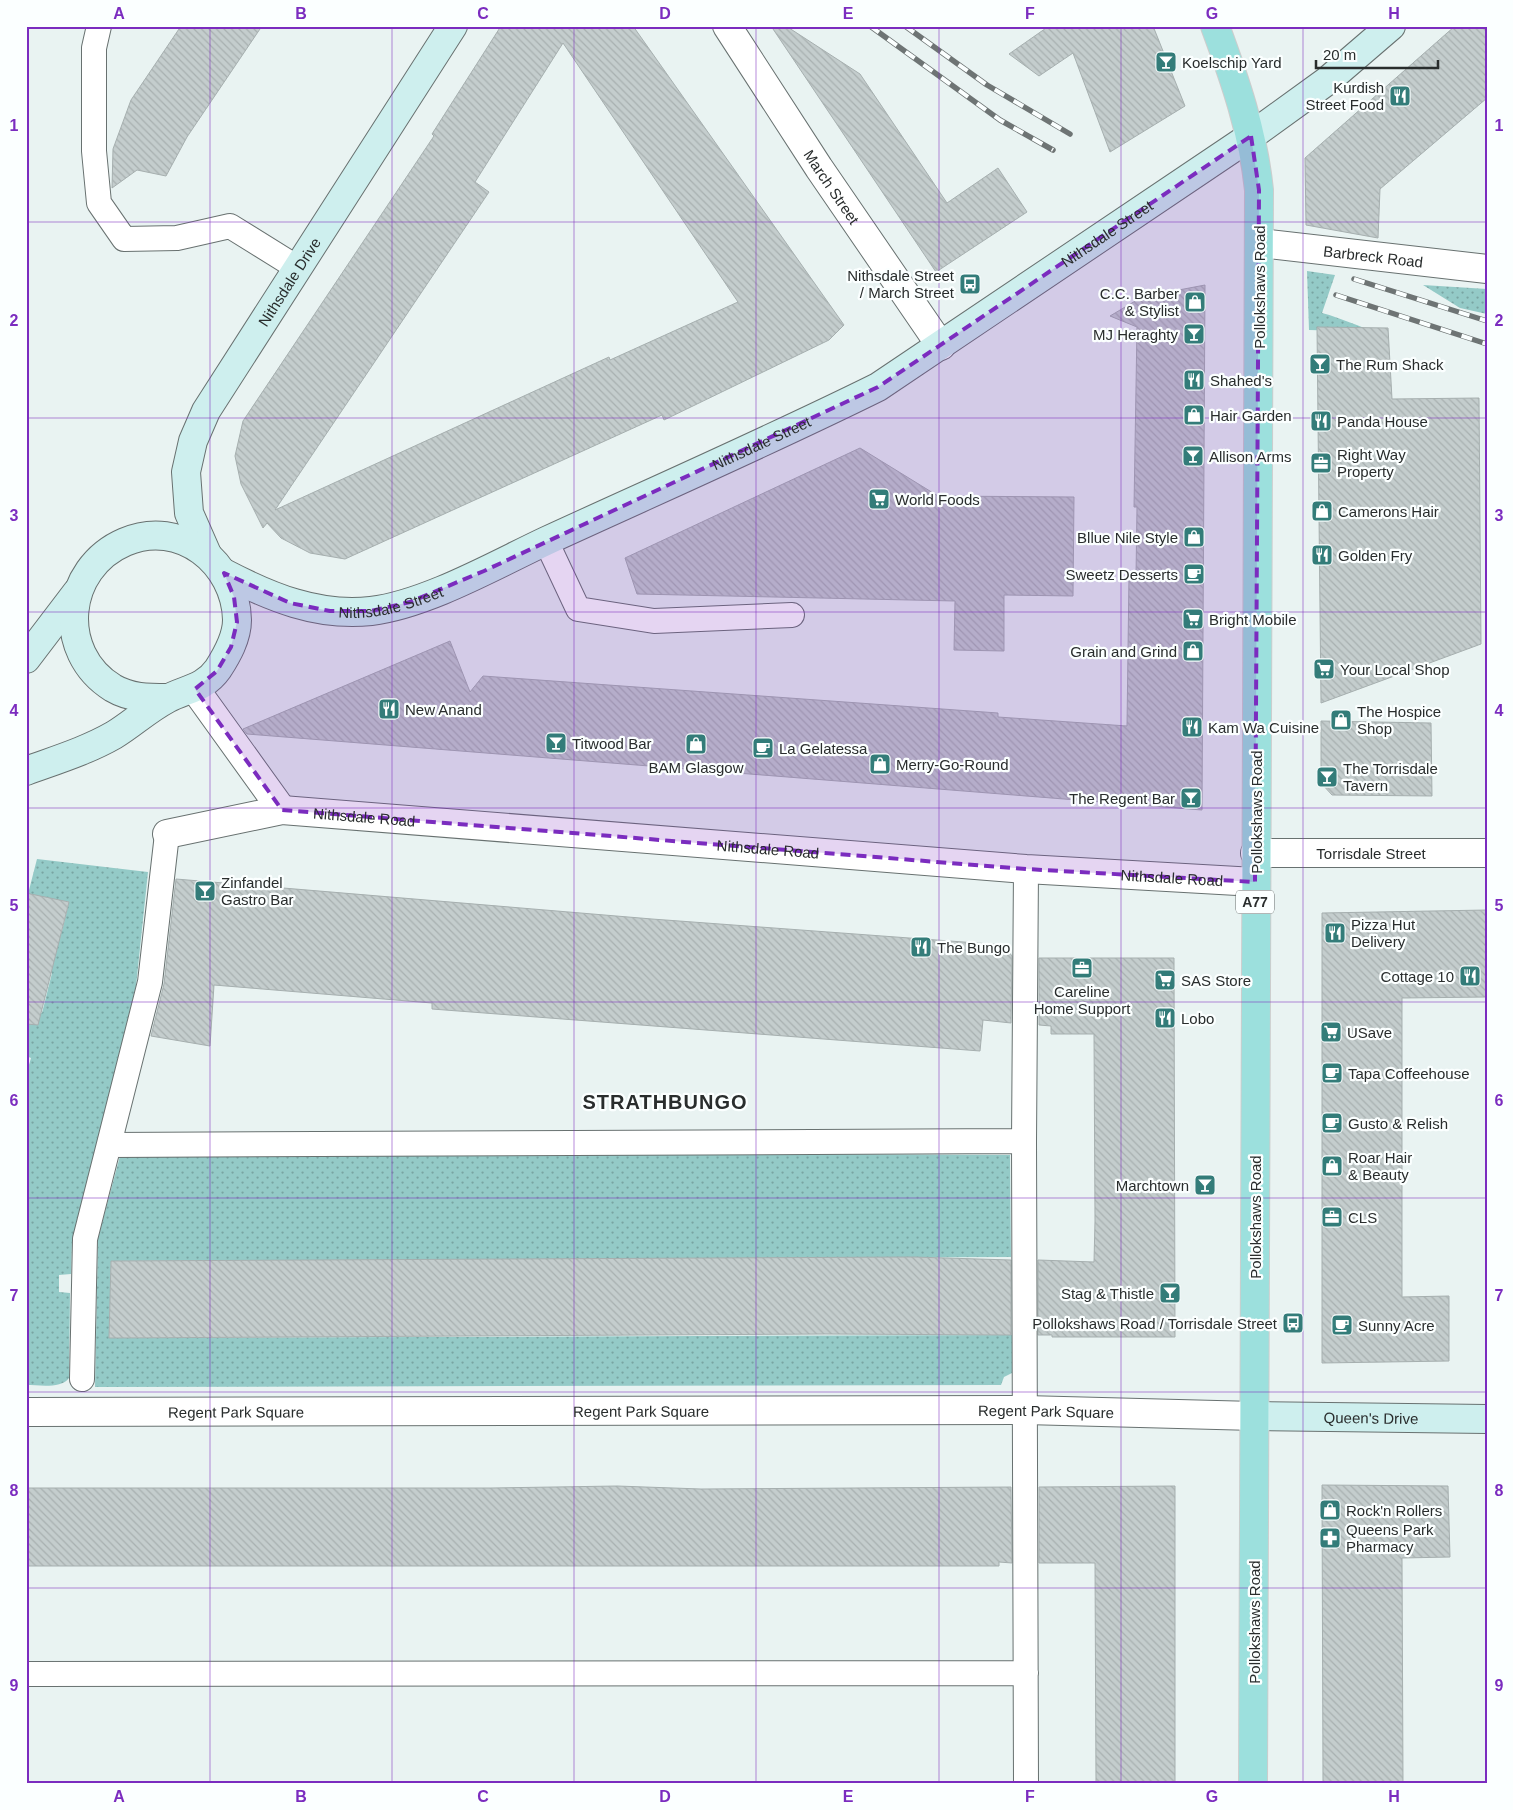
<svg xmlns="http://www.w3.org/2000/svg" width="1513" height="1810" font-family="Arial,sans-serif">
  <defs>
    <pattern id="grass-dots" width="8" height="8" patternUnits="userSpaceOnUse" patternTransform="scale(1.25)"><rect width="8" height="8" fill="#94cac7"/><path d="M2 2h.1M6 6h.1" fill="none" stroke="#79a4a2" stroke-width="1.8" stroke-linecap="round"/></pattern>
    <pattern id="building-back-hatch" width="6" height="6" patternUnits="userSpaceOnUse" patternTransform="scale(1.25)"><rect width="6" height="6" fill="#c4cdcd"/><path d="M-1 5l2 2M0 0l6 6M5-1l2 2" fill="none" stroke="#a8b0b0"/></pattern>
  </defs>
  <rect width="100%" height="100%" fill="#e9f3f2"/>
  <!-- grass -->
  <path fill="url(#grass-dots)" d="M1307,271L1335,275L1322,313C1342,318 1358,327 1378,332L1309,330Z
    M1423,285L1487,289V314L1460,308Z
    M37,859L148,872L136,986L72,1241L71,1274L59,1275V1292L70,1293L69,1378C61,1389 39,1385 26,1385V1075L31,1058L26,1056V996L28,1009L42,1013L52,973L37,968L62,931L69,902L28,894Z
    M743,1154L1010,1155L1011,1257L111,1261L109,1338L1012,1335V1373L1004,1377L1001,1385L95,1387L98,1238L120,1156Z"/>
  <!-- building -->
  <path fill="url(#building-back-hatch)" stroke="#a6afaf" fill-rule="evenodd" d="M181,26H262L187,137L166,176L137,170L112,188L113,149L131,100Z
    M501,26H633L844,325L829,340L664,420L662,415L345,559L310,553L281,538L267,523L263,528L241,484L235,456L243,421L434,136L432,134ZM563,43L738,302L610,360L609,357L275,510L489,192L475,182Z
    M771,26H786L860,74L947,203L998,168L1027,212L936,272Z
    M1049,26H1153L1185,106L1110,152L1073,53L1039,76L1009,54Z
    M1455,26H1487V98L1380,189L1378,238L1306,225L1305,158Z
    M1205,285L1202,810L247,734L243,729L450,641L470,692L483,676L998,713V717L1127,726L1129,575L1136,576L1137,507H1134L1137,327L1110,316L1142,297Z
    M1317,327L1388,328L1392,399L1479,398L1481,644L1321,703Z
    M860,448L938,496L1074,497L1073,596L1004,595V651L954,650L955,601L637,594L625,558Z
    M1321,721L1431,723L1432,796L1332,795L1321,783Z
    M176,879L652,919L1004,945L1012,956L1011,1023L983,1020L980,1051L432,1009V1003L214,985L210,1046L151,1036L164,984Z
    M26,893L69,902L38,1025L26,1024Z
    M1487,910V997L1402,998V1297L1449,1296V1361L1322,1363V913Z
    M1039,958H1174L1175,1337H1052V1335H1038V1260L1094,1262L1095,1221L1094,1034H1051V1026L1039,1025Z
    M913,1257L1011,1260V1335L827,1334L109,1338L111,1261Z
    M1322,1485L1448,1486L1450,1557L1402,1558L1403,1784H1323Z
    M617,1486L701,1489L1011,1487L1012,1563L999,1562V1566H27L26,1488H491Z
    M1175,1486V1784H1096L1095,1563H1039V1487Z"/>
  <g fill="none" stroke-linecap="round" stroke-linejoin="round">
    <!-- lane casing -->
    <g stroke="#687170" stroke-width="26">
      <path id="lane" d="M99,26L94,48V151L99,203L124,239L177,238L230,226L296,267
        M546,541L578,609L654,621L792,615
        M110,1145L1024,1141
        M82,1379L85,1239L150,982L167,834
        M26,1674L1026,1673
        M1026,1784L1024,1141L1026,869"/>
    </g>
    <!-- street casing -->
    <g stroke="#687170" stroke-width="30">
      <g id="street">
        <path id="s1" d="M727,26L819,168L941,346"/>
        <path id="s2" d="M1260,243L1487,269"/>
        <path d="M195,689L282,810"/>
        <path id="s3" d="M167,834L282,810L1026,869L1255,882"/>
        <path id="s4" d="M1255,853H1487"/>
        <path id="s5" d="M26,1412L1025,1410L1255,1416"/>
      </g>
    </g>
    <!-- secondary casing -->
    <g stroke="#687170" stroke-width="30">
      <g id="secondary">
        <path id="s6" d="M207,554L189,513L186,472L193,441L206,411L453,26"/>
        <path id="s7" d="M224,573C270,597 318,617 371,611C427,604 495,565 546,541C657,490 769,441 878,387L1251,136L1327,81L1391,26"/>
        <path d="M26,659L77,592"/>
        <path d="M26,771C56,760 86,751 114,735C132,724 148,709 167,699C185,689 204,689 218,669C227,655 237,638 237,620C236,563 180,518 125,542C64,568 55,652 113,688C130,698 148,698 168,698"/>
        <path id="s8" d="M1255,1416L1487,1419"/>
      </g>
    </g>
    <!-- primary casing -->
    <g stroke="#cccdcd" stroke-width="30">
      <path id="primary" d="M1215,26C1235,80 1253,132 1259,190L1253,1784"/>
    </g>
    <!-- lane -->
    <use href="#lane" stroke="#fff" stroke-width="24"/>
    <!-- street -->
    <use href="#street" stroke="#fff" stroke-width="28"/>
    <!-- secondary -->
    <use href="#secondary" stroke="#ceefee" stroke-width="28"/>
    <!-- primary -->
    <use href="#primary" stroke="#9ce0dd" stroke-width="28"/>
    <!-- rail casing -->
    <g stroke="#6e7474" stroke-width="5.5">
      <path id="rail" d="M870,26L1000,120L1053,150
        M905,26L987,85L1070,134
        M1354,279L1487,321
        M1336,295L1487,344"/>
    </g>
    <!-- rail -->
    <use href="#rail" stroke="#fbffff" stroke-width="4" stroke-dasharray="11" stroke-linecap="butt"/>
  </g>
  <!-- marked area -->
  <path fill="#7b2cbf" fill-opacity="0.2" stroke="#7b2cbf" stroke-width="4" stroke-dasharray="10 6" stroke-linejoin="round" d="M1251,136L1259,190L1255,882L1026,869L282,810L195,689L217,671L231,647L237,622L234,597L224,573L290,603L330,611H371L410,602L484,571L878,387Z"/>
  <!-- grid -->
  <path fill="none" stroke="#7b2cbf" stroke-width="1" stroke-opacity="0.55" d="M210,26V1784M392,26V1784M574,26V1784M756,26V1784M939,26V1784M1121,26V1784M1303,26V1784M26,222H1487M26,418H1487M26,612H1487M26,808H1487M26,1002H1487M26,1198H1487M26,1392H1487M26,1588H1487"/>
  <!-- icons -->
  <defs>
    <g id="bar-square" transform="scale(1.125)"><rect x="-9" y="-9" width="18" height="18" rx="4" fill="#337c79" stroke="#fbffff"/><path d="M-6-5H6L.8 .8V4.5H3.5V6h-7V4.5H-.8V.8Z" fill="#fff"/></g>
    <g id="restaurant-square" transform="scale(1.125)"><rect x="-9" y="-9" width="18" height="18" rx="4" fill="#337c79" stroke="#fbffff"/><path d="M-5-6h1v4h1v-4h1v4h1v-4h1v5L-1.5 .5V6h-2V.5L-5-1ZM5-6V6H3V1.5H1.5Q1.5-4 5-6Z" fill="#fff"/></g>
    <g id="bus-square" transform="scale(1.125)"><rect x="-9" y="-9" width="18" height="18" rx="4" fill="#337c79" stroke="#fbffff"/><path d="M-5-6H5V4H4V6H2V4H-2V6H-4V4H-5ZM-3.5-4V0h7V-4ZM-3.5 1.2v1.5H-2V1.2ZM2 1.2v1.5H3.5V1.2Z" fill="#fff"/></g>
    <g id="shop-square" transform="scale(1.125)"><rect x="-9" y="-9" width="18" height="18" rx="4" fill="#337c79" stroke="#fbffff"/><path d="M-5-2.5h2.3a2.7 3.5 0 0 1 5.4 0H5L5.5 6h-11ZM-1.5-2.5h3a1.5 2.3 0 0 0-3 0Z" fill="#fff"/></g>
    <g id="office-square" transform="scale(1.125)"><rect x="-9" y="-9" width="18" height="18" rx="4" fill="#337c79" stroke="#fbffff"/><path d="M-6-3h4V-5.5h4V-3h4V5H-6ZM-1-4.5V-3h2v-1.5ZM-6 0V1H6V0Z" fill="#fff"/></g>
    <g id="supermarket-square" transform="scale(1.125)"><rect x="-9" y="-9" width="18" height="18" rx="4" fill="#337c79" stroke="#fbffff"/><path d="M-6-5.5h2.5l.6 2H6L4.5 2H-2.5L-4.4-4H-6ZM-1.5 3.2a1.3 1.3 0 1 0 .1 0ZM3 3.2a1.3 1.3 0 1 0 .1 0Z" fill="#fff"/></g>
    <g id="cafe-square" transform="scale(1.125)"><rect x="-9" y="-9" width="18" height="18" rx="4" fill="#337c79" stroke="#fbffff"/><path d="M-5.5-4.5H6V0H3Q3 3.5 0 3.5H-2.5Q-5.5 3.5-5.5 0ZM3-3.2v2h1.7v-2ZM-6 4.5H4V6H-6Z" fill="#fff"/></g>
    <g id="pharmacy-square" transform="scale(1.125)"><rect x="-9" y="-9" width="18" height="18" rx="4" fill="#337c79" stroke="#fbffff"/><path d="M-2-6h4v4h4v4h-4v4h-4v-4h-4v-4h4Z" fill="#fff"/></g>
  </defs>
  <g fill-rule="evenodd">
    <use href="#bar-square" x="1166" y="62"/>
    <use href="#restaurant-square" x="1400" y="96"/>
    <use href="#bus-square" x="970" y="284"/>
    <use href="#shop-square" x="1195" y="302"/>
    <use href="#bar-square" x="1194" y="334"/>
    <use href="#bar-square" x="1320" y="364"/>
    <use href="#restaurant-square" x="1194" y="380"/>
    <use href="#shop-square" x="1194" y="415"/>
    <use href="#restaurant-square" x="1321" y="421"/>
    <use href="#bar-square" x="1193" y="456"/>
    <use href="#office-square" x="1321" y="463"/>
    <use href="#supermarket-square" x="879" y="499"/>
    <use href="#shop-square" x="1322" y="511"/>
    <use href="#shop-square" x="1194" y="537"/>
    <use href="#restaurant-square" x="1322" y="555"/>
    <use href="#cafe-square" x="1194" y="574"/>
    <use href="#supermarket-square" x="1193" y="619"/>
    <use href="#shop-square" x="1193" y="651"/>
    <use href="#supermarket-square" x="1324" y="669"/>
    <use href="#restaurant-square" x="389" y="709"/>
    <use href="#shop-square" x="1341" y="720"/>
    <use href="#restaurant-square" x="1192" y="727"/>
    <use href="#bar-square" x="556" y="743"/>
    <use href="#shop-square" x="696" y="744"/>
    <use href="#cafe-square" x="763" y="748"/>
    <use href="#shop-square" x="880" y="764"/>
    <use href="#bar-square" x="1327" y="777"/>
    <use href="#bar-square" x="1191" y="798"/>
    <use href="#bar-square" x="205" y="891"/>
    <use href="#restaurant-square" x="1335" y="933"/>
    <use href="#restaurant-square" x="921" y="947"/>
    <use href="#office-square" x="1082" y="968"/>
    <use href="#restaurant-square" x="1470" y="976"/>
    <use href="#supermarket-square" x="1165" y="980"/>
    <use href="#restaurant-square" x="1165" y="1018"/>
    <use href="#supermarket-square" x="1331" y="1032"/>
    <use href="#cafe-square" x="1332" y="1073"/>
    <use href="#cafe-square" x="1332" y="1123"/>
    <use href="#shop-square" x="1332" y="1166"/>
    <use href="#bar-square" x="1205" y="1185"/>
    <use href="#office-square" x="1332" y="1217"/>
    <use href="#bar-square" x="1170" y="1293"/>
    <use href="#bus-square" x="1293" y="1323"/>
    <use href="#cafe-square" x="1342" y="1325"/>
    <use href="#shop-square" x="1330" y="1510"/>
    <use href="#pharmacy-square" x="1330" y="1538"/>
  </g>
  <g text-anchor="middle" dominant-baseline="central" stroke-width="4.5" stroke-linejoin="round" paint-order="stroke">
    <!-- shield labels -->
    <rect fill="#fbffff" stroke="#686c6c" stroke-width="1" x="1236" y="890.5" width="38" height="23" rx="4"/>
    <g font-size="14" font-weight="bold" fill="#292d2d">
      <text x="1255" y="902">A77</text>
    </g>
    <!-- poi labels -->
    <g font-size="15" fill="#292d2d" stroke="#fbffff" text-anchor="start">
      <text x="1182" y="62">Koelschip Yard</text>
      <text x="1384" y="87" text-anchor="end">Kurdish<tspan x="1384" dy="17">Street Food</tspan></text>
      <text x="954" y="275" text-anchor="end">Nithsdale Street<tspan x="954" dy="17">/ March Street</tspan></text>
      <text x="1179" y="293" text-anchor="end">C.C. Barber<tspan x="1179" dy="17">&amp; Stylist</tspan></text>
      <text x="1178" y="334" text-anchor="end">MJ Heraghty</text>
      <text x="1336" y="364">The Rum Shack</text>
      <text x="1210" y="380">Shahed's</text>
      <text x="1210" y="415">Hair Garden</text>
      <text x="1337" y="421">Panda House</text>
      <text x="1337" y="454">Right Way<tspan x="1337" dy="17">Property</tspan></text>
      <text x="1209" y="456">Allison Arms</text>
      <text x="895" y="499">World Foods</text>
      <text x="1338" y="511">Camerons Hair</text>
      <text x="1178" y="537" text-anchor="end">Bllue Nile Style</text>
      <text x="1338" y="555">Golden Fry</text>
      <text x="1178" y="574" text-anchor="end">Sweetz Desserts</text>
      <text x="1209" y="619">Bright Mobile</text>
      <text x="1177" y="651" text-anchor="end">Grain and Grind</text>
      <text x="1340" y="669">Your Local Shop</text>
      <text x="405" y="709">New Anand</text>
      <text x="1357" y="711">The Hospice<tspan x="1357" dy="17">Shop</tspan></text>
      <text x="1208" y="727">Kam Wa Cuisine</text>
      <text x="572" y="743">Titwood Bar</text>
      <text x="779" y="748">La Gelatessa</text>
      <text x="896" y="764">Merry-Go-Round</text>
      <text x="696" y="767" text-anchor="middle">BAM Glasgow</text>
      <text x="1343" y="768">The Torrisdale<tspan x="1343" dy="17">Tavern</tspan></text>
      <text x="1175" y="798" text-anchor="end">The Regent Bar</text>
      <text x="221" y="882">Zinfandel<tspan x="221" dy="17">Gastro Bar</tspan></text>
      <text x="1351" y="924">Pizza Hut<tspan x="1351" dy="17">Delivery</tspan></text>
      <text x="937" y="947">The Bungo</text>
      <text x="1454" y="976" text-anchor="end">Cottage 10</text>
      <text x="1181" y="980">SAS Store</text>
      <text x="1082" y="991" text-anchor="middle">Careline<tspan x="1082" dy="17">Home Support</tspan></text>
      <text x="1181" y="1018">Lobo</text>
      <text x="1347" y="1032">USave</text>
      <text x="1348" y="1073">Tapa Coffeehouse</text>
      <text x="1348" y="1123">Gusto &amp; Relish</text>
      <text x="1348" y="1157">Roar Hair<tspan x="1348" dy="17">&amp; Beauty</tspan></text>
      <text x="1189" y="1185" text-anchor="end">Marchtown</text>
      <text x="1348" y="1217">CLS</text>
      <text x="1154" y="1293" text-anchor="end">Stag &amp; Thistle</text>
      <text x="1277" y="1323" text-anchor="end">Pollokshaws Road / Torrisdale Street</text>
      <text x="1358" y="1325">Sunny Acre</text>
      <text x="1346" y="1510">Rock'n Rollers</text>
      <text x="1346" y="1529">Queens Park<tspan x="1346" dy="17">Pharmacy</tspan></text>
    </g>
    <!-- street labels -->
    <g font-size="15" fill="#292d2d" stroke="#fbffff">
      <text stroke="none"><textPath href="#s1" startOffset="192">March Street</textPath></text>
      <text stroke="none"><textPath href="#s7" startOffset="985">Nithsdale Street</textPath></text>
      <text stroke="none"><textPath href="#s2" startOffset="114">Barbreck Road</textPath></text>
      <text stroke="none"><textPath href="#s6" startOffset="304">Nithsdale Drive</textPath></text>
      <text transform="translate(1259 287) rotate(-90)">Pollokshaws Road</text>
      <text stroke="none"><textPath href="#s7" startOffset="580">Nithsdale Street</textPath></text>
      <text stroke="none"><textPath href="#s7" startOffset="175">Nithsdale Street</textPath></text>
      <text transform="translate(1256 812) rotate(-90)">Pollokshaws Road</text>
      <text stroke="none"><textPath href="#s3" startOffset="200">Nithsdale Road</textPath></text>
      <text stroke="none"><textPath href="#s3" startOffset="605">Nithsdale Road</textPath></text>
      <text stroke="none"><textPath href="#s4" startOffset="116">Torrisdale Street</textPath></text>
      <text stroke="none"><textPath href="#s3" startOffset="1010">Nithsdale Road</textPath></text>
      <text transform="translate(1255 1217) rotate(-90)">Pollokshaws Road</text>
      <text stroke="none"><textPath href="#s5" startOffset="615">Regent Park Square</textPath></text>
      <text stroke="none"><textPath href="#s5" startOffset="1020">Regent Park Square</textPath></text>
      <text stroke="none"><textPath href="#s5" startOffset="210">Regent Park Square</textPath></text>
      <text stroke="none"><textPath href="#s8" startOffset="116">Queen's Drive</textPath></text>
      <text transform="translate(1254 1622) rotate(-90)">Pollokshaws Road</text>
    </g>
    <!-- district labels -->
    <g font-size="20" font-weight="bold" letter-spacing="1" fill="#292d2d" stroke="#fbffff">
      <text x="665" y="1102">STRATHBUNGO</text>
    </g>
  </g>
  <!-- border -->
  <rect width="1513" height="1810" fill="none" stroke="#fbffff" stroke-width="55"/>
  <!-- scale -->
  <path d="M1316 60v8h122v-8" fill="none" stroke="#292d2d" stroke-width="2.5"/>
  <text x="1323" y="60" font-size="15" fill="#292d2d" stroke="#fbffff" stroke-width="4" paint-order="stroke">20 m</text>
  <rect x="28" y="28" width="1458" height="1754" fill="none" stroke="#7b2cbf" stroke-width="2"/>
  <g font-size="16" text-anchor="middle" font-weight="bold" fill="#7b2cbf">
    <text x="119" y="19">A</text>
    <text x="301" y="19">B</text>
    <text x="483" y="19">C</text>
    <text x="665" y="19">D</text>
    <text x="848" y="19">E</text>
    <text x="1030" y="19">F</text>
    <text x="1212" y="19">G</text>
    <text x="1394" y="19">H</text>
    <text x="14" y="131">1</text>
    <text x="1499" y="131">1</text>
    <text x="14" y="326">2</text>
    <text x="1499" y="326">2</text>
    <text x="14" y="521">3</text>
    <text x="1499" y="521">3</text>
    <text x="14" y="716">4</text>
    <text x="1499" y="716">4</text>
    <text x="14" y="911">5</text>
    <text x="1499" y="911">5</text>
    <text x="14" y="1106">6</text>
    <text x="1499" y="1106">6</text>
    <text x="14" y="1301">7</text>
    <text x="1499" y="1301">7</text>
    <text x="14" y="1496">8</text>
    <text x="1499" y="1496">8</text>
    <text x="14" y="1691">9</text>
    <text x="1499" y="1691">9</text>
    <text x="119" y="1802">A</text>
    <text x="301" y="1802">B</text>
    <text x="483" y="1802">C</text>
    <text x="665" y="1802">D</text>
    <text x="848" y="1802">E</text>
    <text x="1030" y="1802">F</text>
    <text x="1212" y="1802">G</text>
    <text x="1394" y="1802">H</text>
  </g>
</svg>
